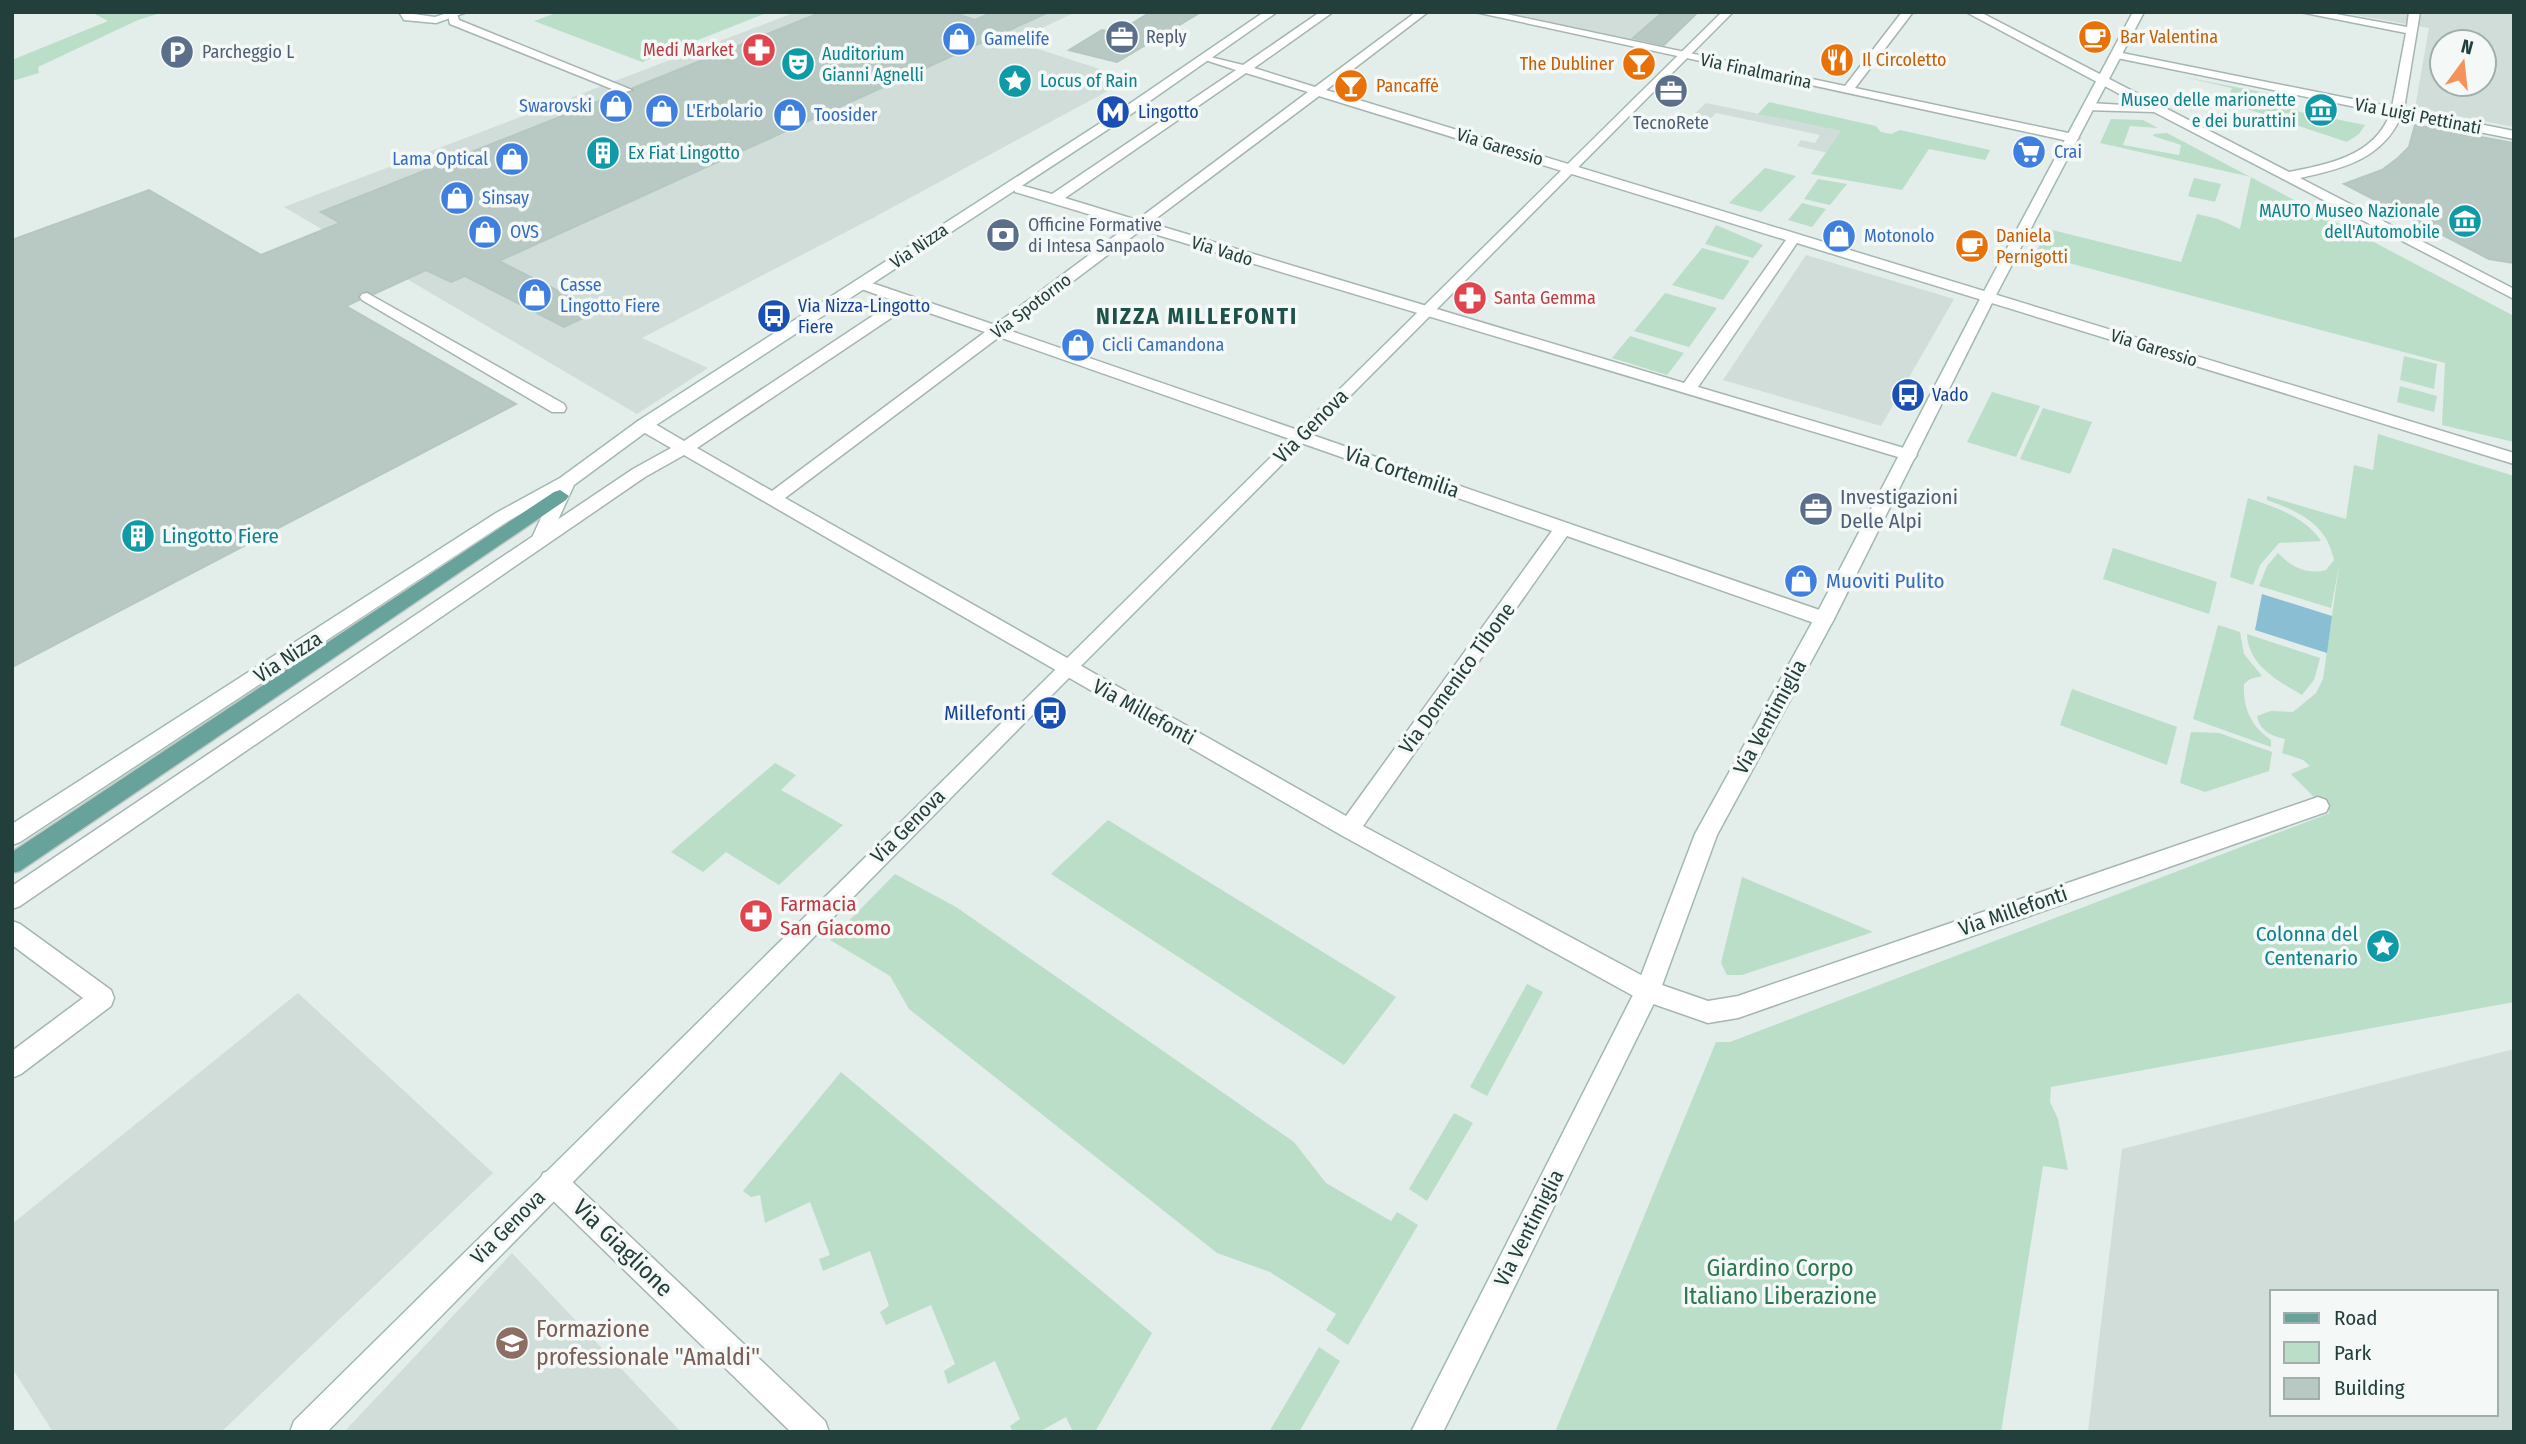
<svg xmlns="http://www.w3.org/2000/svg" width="2526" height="1444" font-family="'Fira Sans Condensed',sans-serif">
  <rect width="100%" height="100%" fill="#e3edea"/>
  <!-- built -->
  <path fill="#d1ddd9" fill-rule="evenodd" d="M796,12H1076L1014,41L1130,79L869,220L642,338L708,368L637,414L284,207Z
    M1500,12H1698L1663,46Z
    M2338,12H2514V127L2415,108L2429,28ZM2442,42H2484V84H2442Z
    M1706,103L1841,131L1828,153L1797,146L1801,140L1815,143L1820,135L1716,113L1707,122L1690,118Z
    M1806,255L1954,299L1881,426L1723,380Z
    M298,993L493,1173L221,1432H53L12,1368V1224Z
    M2514,1049V1432H2088L2122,1149ZM2272,1292H2496V1414H2272Z
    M512,1253L681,1432H344Z"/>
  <!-- green -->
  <path fill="#bbdec9" d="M91,12L161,13L138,20L38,67L39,73L12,81V60L108,21Z
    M559,12H769L642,62L534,21Z
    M2179,76L2297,99L2295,111L2365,125L2359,134L2347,142L2226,102L2232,88Z
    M1769,102L1876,126L1881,132L1891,134L1900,130L1990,150L1985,160L1929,149L1902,190L1811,174L1841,131L1758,114Z
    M2111,119L2143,120L2158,128L2130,126L2123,145L2179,155L2181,145L2153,136L2154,134L2167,133L2514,316V442L2442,425L2445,363L2035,254L2048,229L2181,262L2197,214L2218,219L2240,229L2251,177L2100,143Z
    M1765,168L1796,176L1761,212L1729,203Z
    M2194,178L2221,184L2215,202L2188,196Z
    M1818,179L1847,184L1830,205L1804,199Z
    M1802,203L1826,209L1812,227L1788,220Z
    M1716,225L1763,245L1753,258L1705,244Z
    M1702,248L1750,261L1723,300L1672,285Z
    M1665,293L1717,308L1689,347L1634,331Z
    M1630,336L1684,353L1667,375L1612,358Z
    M2404,356L2437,364L2434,389L2400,380Z
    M2400,386L2437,396L2434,412L2397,402Z
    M1992,392L2040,406L2016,457L1967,442Z
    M2043,408L2092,422L2070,474L2020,459Z
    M2378,434L2514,476V1002L2051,1087L2050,1102L2058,1119L2068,1170L2043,1166L2001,1432H1555L1716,1042H1730L2330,813L2291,774L2310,766L2303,760L2282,753L2285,739C2271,736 2260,731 2257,716L2271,711L2293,712L2316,693L2323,679L2339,566L2331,608L2259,586L2267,566L2278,553C2291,567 2307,575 2326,570L2334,560C2327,524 2298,511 2267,500V496L2346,519L2354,465L2373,470Z
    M2248,498C2274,507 2305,516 2321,541L2279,543L2260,565L2253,585L2230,577Z
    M2113,548L2217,582L2209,614L2103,579Z
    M2218,625L2240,632L2244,654L2262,676L2250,679L2244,684C2243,709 2251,726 2271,740V747L2193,719Z
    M2247,634L2320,658L2314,680L2302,695C2278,681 2248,665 2247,634Z
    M2072,689L2177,727L2167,765L2060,725Z
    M2191,732L2219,733L2272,752L2269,771L2205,792L2180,783Z
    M775,763L796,775L781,790L843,825L779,885L726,852L703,872L671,852Z
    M1108,820L1396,997L1344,1065L1051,874Z
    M895,874L956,907L1294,1142L1326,1183L1391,1221L1397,1212L1418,1225L1348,1345L1326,1330L1336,1314L1270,1272L1217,1253L909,1009L890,976L830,940Z
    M1742,877L1873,932L1742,975H1727L1721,963Z
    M1527,984L1543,992L1487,1096L1470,1087Z
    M841,1072L1152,1333L1095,1432H1073L1066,1417L1039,1432H1013L1010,1426L1020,1419L995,1361L948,1384L944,1371L955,1364L931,1305L886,1325L880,1312L889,1306L870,1251L823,1271L819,1259L830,1255L810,1202L765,1223L760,1195L751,1197L743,1191Z
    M1454,1113L1473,1123L1427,1201L1409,1189Z
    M1319,1347L1340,1361L1299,1432H1269Z"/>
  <!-- water -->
  <path fill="#8abfd3" d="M2262,594L2332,616L2327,653L2255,630Z"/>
  <!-- building -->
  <path fill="#b8c8c3" stroke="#b5c7c2" stroke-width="2" d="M822,12H951L975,20L993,12H1049L499,261L598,311L564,327L465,276L451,282L426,270L374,294L361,291L358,296L359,300L346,306L516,404L12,667V240L149,190L261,255L340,223L321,212L617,94L633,93V88Z
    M1151,12H1201L1117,62L1069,50L1102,30L1116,33Z
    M1663,12H1698L1664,45L1633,38Z
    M2415,125L2514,143V263L2489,259L2344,184L2382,170L2398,158L2409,147Z"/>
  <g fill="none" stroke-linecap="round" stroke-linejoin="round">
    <!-- street casing -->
    <g stroke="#a5b5b2" stroke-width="3">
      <path id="street" d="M1320,12H1333L1254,68L1315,87L1416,12H1428L1326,90L2514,453V464L1797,243L1698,387L1914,451L1917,455L1914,459L1908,460L1141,230L1008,330L1831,614L1834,619L1831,624H1817L1567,536L1363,826L1656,983L1708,1001L1738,996L2318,797L2326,800L2329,806L2326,812L1738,1018L1708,1023L1639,999L1341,835L684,455L645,477L20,906L12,909V886L633,469L671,448L638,429L636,425L638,421H650L684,441L895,301L856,287L854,284L856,281H866L995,325L1128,226L1015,192V186L1020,185L1052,194L1236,70L1202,59V55L1243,65ZM1246,73L1308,92L1137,220L1065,198ZM1319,96L1786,240L1684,383L1150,223ZM909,306L985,332L772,491L697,448ZM999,337L1552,531L1346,816L785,498Z
        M1475,12H1497L1845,86L1902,12H1913L1855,88L2073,134L2079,138L2073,142Z
        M1966,12H1980L2289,172C2329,164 2374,156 2390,114L2117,58L2111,55L2117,52L2392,107L2406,33L2300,12H2325L2407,27L2409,12H2420L2404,109L2514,131V139L2401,116C2383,159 2342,169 2300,178L2514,289V299L2154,112L2085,110L2083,107L2089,103L2142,106Z
        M453,13L457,14L459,20L632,90L622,93L450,24L448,16Z
        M367,293L564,404L566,408L564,412H552L362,300L360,297L362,294Z
        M12,921L20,924L111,990L114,998L111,1006L21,1074L12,1078V1051L83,998L12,945Z
        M553,1169L563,1173L825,1421L829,1432H791L543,1191L539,1182L543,1173Z"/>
    </g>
    <!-- secondary casing -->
    <g stroke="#a1b9b3" stroke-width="3">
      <path id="secondary" d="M399,12L435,17L450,12H467L436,23L404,20Z
        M1264,12H1277L1127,117L650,429L574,485L547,544H533L531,540L550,498L508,521L20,842L12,845V824L496,513L560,478L638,421L1119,111Z
        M1722,12H1733L1048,699L327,1432H290L294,1421Z
        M2133,12H2144L1995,297L1834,619L1717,835L1660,991L1443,1432H1411L1636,989L1695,834L1814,619L1981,297Z"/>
    </g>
    <!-- primary casing -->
    <g stroke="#c1c9c8" stroke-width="3">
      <path id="primary" d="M560,490L569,496L566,500L20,871L12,873V852L554,492Z"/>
    </g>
    <!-- street -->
    <use href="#street" fill="#fff" fill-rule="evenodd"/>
    <!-- secondary -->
    <use href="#secondary" fill="#fff" fill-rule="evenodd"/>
    <!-- primary -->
    <use href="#primary" fill="#67a39b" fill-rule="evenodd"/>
  </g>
  <!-- icons -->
  <defs>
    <g id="office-disc" transform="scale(1.75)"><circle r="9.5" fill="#5c6f8a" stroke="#f4f9f7"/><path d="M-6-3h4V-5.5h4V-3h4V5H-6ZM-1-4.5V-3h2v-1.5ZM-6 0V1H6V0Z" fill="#fff"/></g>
    <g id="cafe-disc" transform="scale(1.75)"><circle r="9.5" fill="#e8710a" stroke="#f4f9f7"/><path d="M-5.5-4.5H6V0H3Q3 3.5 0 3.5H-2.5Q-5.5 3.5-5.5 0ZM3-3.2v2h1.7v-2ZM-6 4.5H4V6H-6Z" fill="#fff"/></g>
    <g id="shop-disc" transform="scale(1.75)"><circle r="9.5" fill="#3f7fe0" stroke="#f4f9f7"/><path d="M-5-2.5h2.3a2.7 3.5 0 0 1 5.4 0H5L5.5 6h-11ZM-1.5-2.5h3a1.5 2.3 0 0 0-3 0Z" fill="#fff"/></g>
    <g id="pharmacy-disc" transform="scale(1.75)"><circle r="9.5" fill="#e0444e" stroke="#f4f9f7"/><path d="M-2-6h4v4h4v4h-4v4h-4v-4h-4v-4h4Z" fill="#fff"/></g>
    <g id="parking-disc" transform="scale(1.75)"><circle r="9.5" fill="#5c6f8a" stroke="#f4f9f7"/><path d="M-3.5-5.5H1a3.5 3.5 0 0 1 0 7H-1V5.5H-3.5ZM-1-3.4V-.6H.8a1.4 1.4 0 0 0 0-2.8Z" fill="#fff"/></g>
    <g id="restaurant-disc" transform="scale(1.75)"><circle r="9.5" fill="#e8710a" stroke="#f4f9f7"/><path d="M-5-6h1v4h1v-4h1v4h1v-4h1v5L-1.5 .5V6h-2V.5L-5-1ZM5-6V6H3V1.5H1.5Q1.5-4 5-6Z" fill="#fff"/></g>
    <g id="theatre-disc" transform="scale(1.75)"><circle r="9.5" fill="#0f9aa8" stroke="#f4f9f7"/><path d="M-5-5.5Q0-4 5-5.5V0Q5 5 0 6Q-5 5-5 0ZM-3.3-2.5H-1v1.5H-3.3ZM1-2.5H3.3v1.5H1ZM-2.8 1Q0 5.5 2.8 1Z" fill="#fff"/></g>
    <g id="bar-disc" transform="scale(1.75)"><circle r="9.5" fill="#e8710a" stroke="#f4f9f7"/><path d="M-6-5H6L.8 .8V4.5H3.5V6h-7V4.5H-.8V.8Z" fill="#fff"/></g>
    <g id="sight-disc" transform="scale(1.75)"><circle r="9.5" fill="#0f9aa8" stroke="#f4f9f7"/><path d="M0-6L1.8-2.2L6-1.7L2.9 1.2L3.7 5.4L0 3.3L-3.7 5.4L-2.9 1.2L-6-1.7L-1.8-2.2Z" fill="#fff"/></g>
    <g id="museum-disc" transform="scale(1.75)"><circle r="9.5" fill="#0f9aa8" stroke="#f4f9f7"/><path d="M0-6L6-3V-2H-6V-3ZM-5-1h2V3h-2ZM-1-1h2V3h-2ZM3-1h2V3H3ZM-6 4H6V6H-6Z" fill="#fff"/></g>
    <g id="metro-disc" transform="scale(1.75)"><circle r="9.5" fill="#1a4fb4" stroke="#f4f9f7"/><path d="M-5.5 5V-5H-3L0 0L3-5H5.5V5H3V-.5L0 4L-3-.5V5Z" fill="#fff"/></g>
    <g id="supermarket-disc" transform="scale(1.75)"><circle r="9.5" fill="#3f7fe0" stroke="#f4f9f7"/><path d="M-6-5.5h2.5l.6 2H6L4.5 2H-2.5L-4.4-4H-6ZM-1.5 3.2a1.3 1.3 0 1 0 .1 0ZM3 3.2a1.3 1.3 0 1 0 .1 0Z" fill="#fff"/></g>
    <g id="building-disc" transform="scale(1.75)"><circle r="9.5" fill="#0f9aa8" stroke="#f4f9f7"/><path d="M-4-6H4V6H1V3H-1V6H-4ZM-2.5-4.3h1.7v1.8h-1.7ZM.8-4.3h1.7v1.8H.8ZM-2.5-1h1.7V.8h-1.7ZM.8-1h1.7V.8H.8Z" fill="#fff"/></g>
    <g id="bank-disc" transform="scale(1.75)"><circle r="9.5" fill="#5c6f8a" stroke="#f4f9f7"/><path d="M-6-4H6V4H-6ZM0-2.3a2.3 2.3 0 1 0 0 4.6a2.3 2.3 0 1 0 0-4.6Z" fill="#fff"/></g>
    <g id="bus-disc" transform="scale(1.75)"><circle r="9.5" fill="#1a4fb4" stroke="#f4f9f7"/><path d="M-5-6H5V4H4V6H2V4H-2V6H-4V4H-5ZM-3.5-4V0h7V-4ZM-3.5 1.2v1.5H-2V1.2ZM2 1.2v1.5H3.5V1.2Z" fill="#fff"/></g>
    <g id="school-disc" transform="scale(1.75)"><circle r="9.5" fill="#8d6e63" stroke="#f4f9f7"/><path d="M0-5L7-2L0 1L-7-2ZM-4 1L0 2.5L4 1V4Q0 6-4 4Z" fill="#fff"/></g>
  </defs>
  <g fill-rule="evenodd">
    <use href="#office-disc" x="1122" y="37"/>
    <use href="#cafe-disc" x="2095" y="37"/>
    <use href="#shop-disc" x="959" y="39"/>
    <use href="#pharmacy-disc" x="759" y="50"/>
    <use href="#parking-disc" x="177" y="52"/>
    <use href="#restaurant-disc" x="1837" y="60"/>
    <use href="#theatre-disc" x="798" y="64"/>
    <use href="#bar-disc" x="1639" y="64"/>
    <use href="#sight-disc" x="1015" y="81"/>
    <use href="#bar-disc" x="1351" y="86"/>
    <use href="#office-disc" x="1671" y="91"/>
    <use href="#shop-disc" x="616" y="106"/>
    <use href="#museum-disc" x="2321" y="110"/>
    <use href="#shop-disc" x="662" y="111"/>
    <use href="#metro-disc" x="1113" y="112"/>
    <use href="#shop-disc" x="790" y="115"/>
    <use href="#supermarket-disc" x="2029" y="152"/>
    <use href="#building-disc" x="603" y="153"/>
    <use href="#shop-disc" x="512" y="159"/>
    <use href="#shop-disc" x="457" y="198"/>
    <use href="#museum-disc" x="2465" y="221"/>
    <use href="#shop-disc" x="485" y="232"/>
    <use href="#bank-disc" x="1003" y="235"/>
    <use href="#shop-disc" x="1839" y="236"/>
    <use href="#cafe-disc" x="1972" y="246"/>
    <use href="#shop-disc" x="535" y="295"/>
    <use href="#pharmacy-disc" x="1470" y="298"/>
    <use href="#bus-disc" x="774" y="316"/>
    <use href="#shop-disc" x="1078" y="345"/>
    <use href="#bus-disc" x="1908" y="395"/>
    <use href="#office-disc" x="1816" y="509"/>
    <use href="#building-disc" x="138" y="536"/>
    <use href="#shop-disc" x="1801" y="581"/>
    <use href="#bus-disc" x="1050" y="713"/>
    <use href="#pharmacy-disc" x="756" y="916"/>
    <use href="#sight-disc" x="2383" y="946"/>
    <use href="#school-disc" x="512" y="1343"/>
  </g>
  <g text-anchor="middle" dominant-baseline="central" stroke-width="7" stroke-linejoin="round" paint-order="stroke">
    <!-- far-service labels -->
    <g font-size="18" fill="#4e5e75" stroke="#f4f9f7" text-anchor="start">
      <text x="1146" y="37">Reply</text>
      <text x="202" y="52">Parcheggio L</text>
      <text x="1671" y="123" text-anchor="middle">TecnoRete</text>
      <text x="1028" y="225">Officine Formative<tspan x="1028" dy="21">di Intesa Sanpaolo</tspan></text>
    </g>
    <!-- far-food labels -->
    <g font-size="18" fill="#c56008" stroke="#f4f9f7" text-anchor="start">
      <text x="2120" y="37">Bar Valentina</text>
      <text x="1862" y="60">Il Circoletto</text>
      <text x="1614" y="64" text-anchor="end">The Dubliner</text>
      <text x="1376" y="86">Pancaffė</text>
      <text x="1996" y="236">Daniela<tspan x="1996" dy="21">Pernigotti</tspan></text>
    </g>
    <!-- far-shop labels -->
    <g font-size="18" fill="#366cbe" stroke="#f4f9f7" text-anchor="start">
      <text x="984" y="39">Gamelife</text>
      <text x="592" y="106" text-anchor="end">Swarovski</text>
      <text x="686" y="111">L'Erbolario</text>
      <text x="814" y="115">Toosider</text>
      <text x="2054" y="152">Crai</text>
      <text x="488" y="159" text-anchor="end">Lama Optical</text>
      <text x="482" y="198">Sinsay</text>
      <text x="510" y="232">OVS</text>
      <text x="1864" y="236">Motonolo</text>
      <text x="560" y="285">Casse<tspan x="560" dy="21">Lingotto Fiere</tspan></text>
      <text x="1102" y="345">Cicli Camandona</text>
    </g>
    <!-- far-health labels -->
    <g font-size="18" fill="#be3a42" stroke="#f4f9f7" text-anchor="end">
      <text x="734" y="50">Medi Market</text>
      <text x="1494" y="298" text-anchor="start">Santa Gemma</text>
    </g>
    <!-- far-culture labels -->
    <g font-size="18" fill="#0d838f" stroke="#f4f9f7" text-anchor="start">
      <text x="822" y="54">Auditorium<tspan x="822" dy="21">Gianni Agnelli</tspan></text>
      <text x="1040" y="81">Locus of Rain</text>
      <text x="2296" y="100" text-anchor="end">Museo delle marionette<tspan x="2296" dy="21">e dei burattini</tspan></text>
      <text x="628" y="153">Ex Fiat Lingotto</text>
      <text x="2440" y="211" text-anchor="end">MAUTO Museo Nazionale<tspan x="2440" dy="21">dell'Automobile</tspan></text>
    </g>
    <!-- far-street labels -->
    <g font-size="18" fill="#223f3b" stroke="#f4f9f7">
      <text transform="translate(1756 71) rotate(12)">Via Finalmarina</text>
      <text transform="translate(2418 116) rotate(11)">Via Luigi Pettinati</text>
      <text transform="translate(1500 147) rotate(17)">Via Garessio</text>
      <text transform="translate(919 246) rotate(-34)">Via Nizza</text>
      <text transform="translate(1222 251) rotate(17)">Via Vado</text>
      <text transform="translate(1031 306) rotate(-37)">Via Spotorno</text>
      <text transform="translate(2154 348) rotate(17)">Via Garessio</text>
    </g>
    <!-- far-transit labels -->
    <g font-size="18" fill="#164399" stroke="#f4f9f7" text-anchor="start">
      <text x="1138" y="112">Lingotto</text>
      <text x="798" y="306">Via Nizza-Lingotto<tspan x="798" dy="21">Fiere</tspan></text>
      <text x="1932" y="395">Vado</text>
    </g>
    <!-- street labels -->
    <g font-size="21" fill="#223f3b" stroke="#f4f9f7">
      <text transform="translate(1311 426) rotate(-45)">Via Genova</text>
      <text transform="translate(1402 472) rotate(19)">Via Cortemilia</text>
      <text transform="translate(288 657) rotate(-33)">Via Nizza</text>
      <text transform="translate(1457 678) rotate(-54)">Via Domenico Tibone</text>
      <text transform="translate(1144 712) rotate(29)">Via Millefonti</text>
      <text transform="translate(1770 717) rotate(-61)">Via Ventimiglia</text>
      <text transform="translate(908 826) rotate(-45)">Via Genova</text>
      <text transform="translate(2013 911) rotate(-19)">Via Millefonti</text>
      <text transform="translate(508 1227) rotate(-45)">Via Genova</text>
      <text transform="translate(1529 1228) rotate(-63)">Via Ventimiglia</text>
    </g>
    <!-- service labels -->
    <g font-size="21" fill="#4e5e75" stroke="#f4f9f7" text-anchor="start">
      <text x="1840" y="497">Investigazioni<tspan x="1840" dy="24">Delle Alpi</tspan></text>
    </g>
    <!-- culture labels -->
    <g font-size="21" fill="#0d838f" stroke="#f4f9f7" text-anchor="start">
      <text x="162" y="536">Lingotto Fiere</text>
      <text x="2358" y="934" text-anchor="end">Colonna del<tspan x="2358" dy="24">Centenario</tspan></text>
    </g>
    <!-- shop labels -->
    <g font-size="21" fill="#366cbe" stroke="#f4f9f7" text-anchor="start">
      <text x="1826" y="581">Muoviti Pulito</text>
    </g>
    <!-- transit labels -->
    <g font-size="21" fill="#164399" stroke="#f4f9f7" text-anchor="end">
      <text x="1026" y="713">Millefonti</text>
    </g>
    <!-- health labels -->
    <g font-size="21" fill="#be3a42" stroke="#f4f9f7" text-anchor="start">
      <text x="780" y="904">Farmacia<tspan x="780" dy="24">San Giacomo</tspan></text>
    </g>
    <!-- far-district labels -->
    <g font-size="23" font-weight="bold" letter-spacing="2" fill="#1d524b" stroke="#f4f9f7">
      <text x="1197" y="316">NIZZA MILLEFONTI</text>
    </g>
    <!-- near-street labels -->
    <g font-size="24" fill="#223f3b" stroke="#f4f9f7">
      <text transform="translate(623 1248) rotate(44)">Via Giaglione</text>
    </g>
    <!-- near-park labels -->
    <g font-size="24" fill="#2b7751" stroke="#f4f9f7">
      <text x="1780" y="1268">Giardino Corpo<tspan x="1780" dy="28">Italiano Liberazione</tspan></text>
    </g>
    <!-- near-education labels -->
    <g font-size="24" fill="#785e54" stroke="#f4f9f7" text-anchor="start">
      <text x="536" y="1329">Formazione<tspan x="536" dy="28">professionale "Amaldi"</tspan></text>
    </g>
  </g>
  <!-- border -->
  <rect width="2526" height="1444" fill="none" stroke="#223f3b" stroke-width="28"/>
  <!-- legend -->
  <rect x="2270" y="1290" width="228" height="126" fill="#f4f9f7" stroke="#a0afac" stroke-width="2"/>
  <rect x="2284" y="1313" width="35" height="10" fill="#67a39b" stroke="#a0afac" stroke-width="2"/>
  <text x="2334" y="1325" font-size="21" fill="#223f3b">Road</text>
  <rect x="2284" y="1342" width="35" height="21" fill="#bbdec9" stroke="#a0afac" stroke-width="2"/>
  <text x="2334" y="1360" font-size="21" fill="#223f3b">Park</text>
  <rect x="2284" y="1378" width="35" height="21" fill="#b8c8c3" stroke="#a0afac" stroke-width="2"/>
  <text x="2334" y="1395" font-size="21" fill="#223f3b">Building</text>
  <!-- north arrow -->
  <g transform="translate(2463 63) rotate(15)"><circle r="33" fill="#f4f9f7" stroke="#a0afac" stroke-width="2"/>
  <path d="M0-5L12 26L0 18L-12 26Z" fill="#f4925a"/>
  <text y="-10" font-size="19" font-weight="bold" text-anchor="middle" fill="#223f3b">N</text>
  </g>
</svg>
